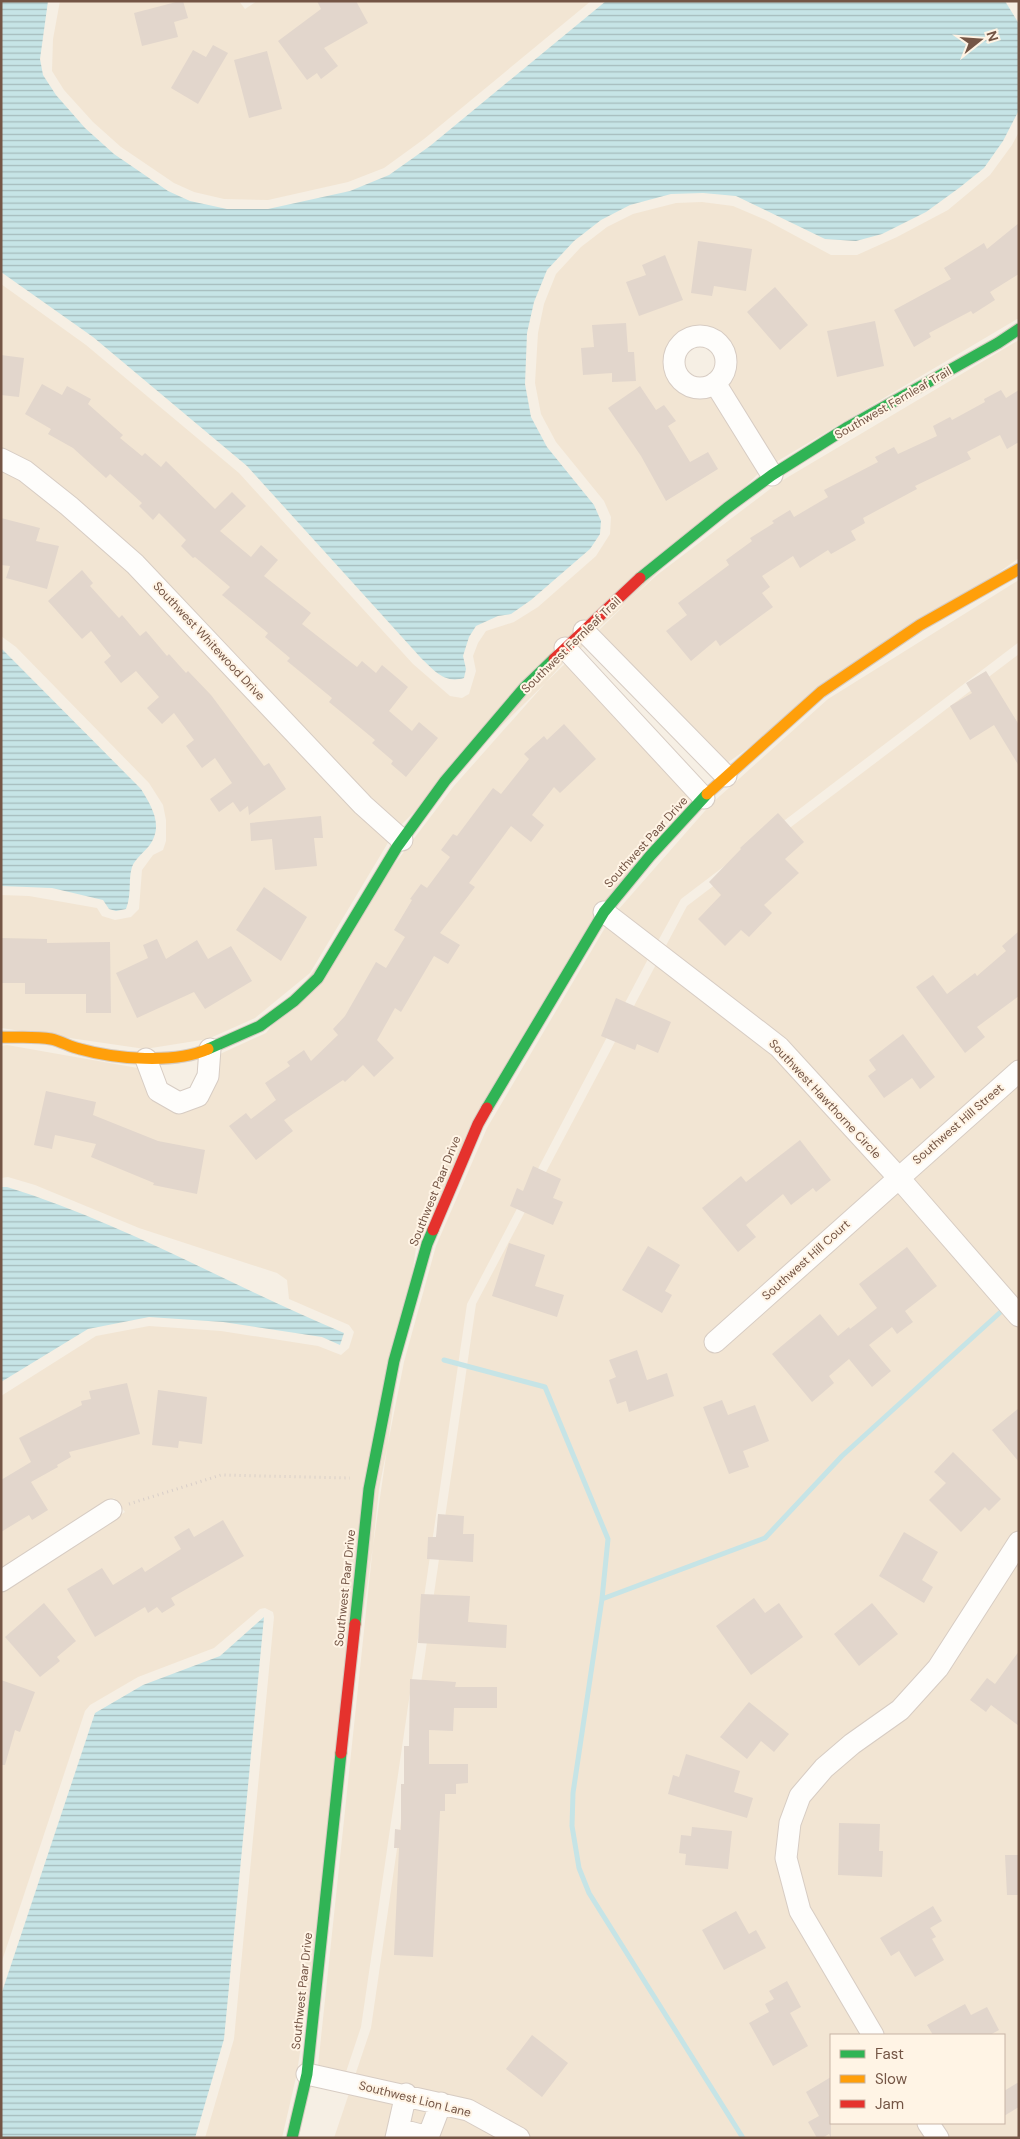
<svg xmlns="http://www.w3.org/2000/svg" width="1020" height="2139" font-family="'DM Sans',sans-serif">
  <defs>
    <pattern id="water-rules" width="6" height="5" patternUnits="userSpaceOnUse" patternTransform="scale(1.25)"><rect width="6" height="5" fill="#c6e4e6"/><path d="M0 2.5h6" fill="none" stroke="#a5bcbc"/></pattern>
  </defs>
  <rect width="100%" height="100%" fill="#f6efe4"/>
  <!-- residential -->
  <path fill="#f2e5d3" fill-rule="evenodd" d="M60,1H239L245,9L257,1H591L424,139L384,168L348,182L268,200L224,199L194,192L174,183L121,147L93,122L64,90L52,71L53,39Z
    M1019,132V318L776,462L727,384L733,375L736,363L731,344L719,332L703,327L690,328L675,337L665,356L666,373L672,384L689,396L702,397L710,395L759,473L401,825L1,449V284L86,345L239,473L413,664L450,696L462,698L469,694L476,671L473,656L478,643L486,631L514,622L538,607L596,556L610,534L611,517L604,501L556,442L541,414L535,383L538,333L544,304L556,274L581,247L607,227L633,214L676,203L702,202L733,206L766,220L831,255H857L897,237L948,210L990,175L1012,145Z
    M1019,340V558L727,763L597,630L657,575L778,483Z
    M1,470L19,479L62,513L128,570L389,841L310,973L255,1018L208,1039L145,1049L1,1028V895L29,896L97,908L102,916L115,920L131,917L139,909L142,870L153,855L163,850L166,841V820L163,805L149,783L16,647L1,636Z
    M1019,580V642L681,899L658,941L618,910L711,804L828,699Z
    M1019,654V2138H334L371,2028L476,1304L687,906ZM831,2035H1004V2123H831Z
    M564,662L691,798L642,850L417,1241L297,2073L282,2138H205L234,2039L274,1617L273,1612L265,1608L260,1609L214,1648L138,1677L90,1705L85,1711L1,1964V1593L20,1579L125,1512L114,1498L1,1570V1396L96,1336L149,1326L221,1331L318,1346L341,1355L349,1348L354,1332L349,1325L289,1299L287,1280L277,1273L139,1228L35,1185L8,1177L1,1178V1046L7,1045L138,1068L173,1111L220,1054L266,1033L454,786Z
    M606,926L648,959L467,1304L361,2027L346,2072L318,2066L379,1489L404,1362L436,1246L487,1128Z"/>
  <!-- water -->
  <path fill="url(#water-rules)" d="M1,1H48L40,59L43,75L56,95L85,128L114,154L168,191L190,201L227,209H268L350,191L389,175L430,146L606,1H1005L1019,24V110L1003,141L984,168L959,188L926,212L882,234L856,241L825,239L736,196L703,193L671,194L630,205L601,220L574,241L547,270L534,302L527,333L525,384L531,417L547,447L594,505L601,521L600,534L590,549L531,600L511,614L498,616L476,626L469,637L463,656L466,669L464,678C444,684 434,670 421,658L247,466L93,337L1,272Z
    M1,648L141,789C152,807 164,826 149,846C144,852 135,859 132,867C128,879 132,894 126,909L116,911L109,909L103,900L52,888L1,886Z
    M1,1187H7C124,1223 231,1286 344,1333L340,1345L322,1337L223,1322L149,1317L88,1329L1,1382Z
    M264,1617L224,2039L195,2138H1V1995L95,1713L143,1685L220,1656Z"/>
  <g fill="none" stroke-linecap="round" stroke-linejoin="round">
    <!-- stream -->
    <path stroke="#c6e4e6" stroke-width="5" d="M444,1360L545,1387L608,1539L602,1599L573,1793L572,1826L579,1868L589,1893L743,2138
      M602,1599L765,1538L842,1456L1005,1308"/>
  </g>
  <!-- building -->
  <path fill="#e2d6cc" d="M180,1H183L188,18L174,22L178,37L142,46L134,13Z
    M317,1H356L368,23L324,48L338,66L321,79L317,73L307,80L278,41L321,9Z
    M213,45L228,53L198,104L171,88L193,50L206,57Z
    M267,51L282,109L249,118L234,60Z
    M1019,223V274L990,292L995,300L973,314L971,311L929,333L931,337L914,347L894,310L951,279L944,268L984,243L987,249Z
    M698,241L752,249L746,291L714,286L712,296L691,293Z
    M665,255L683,300L639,316L626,282L646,275L642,265Z
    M775,287L808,325L780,350L747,312Z
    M875,321L884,366L837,377L827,331Z
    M626,323L628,352H634L636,381L612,382V373L583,375L581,348L594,347L592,325Z
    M1,355L24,358L19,397L1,395Z
    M42,384L62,395L67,386L91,399L88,404L123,435L120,438L142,456L145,453L161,467L166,461L215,509L232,492L246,506L220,531L251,557L261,545L278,560L264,576L311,613L302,624L357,667L362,661L376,673L382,665L408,687L389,711L412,731L419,722L438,738L406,777L391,764L393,761L372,743L375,740L329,702L332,698L287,661L290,658L265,637L268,633L222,595L230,587L195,557L193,558L181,546L186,540L159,513L153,520L139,506L142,503L110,474L106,478L73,448L48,434L51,429L25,414Z
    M640,386L656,410L664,405L676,421L668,426L690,462L708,452L718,469L666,501L641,456L608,408Z
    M1001,390L1006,398L1019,390V442L1007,449L1000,435L967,452L971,459L915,486L917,489L863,518L865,523L851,531L856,540L831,554L828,550L800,568L793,556L762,576L770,587L762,593L773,607L720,646L716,640L691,661L666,631L687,615L678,603L729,565L726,560L752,541L750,538L774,523L772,521L790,510L794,517L828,497L824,490L878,462L875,457L894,447L898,454L937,436L933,426L950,417L952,420L985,402L984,399Z
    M1,518L40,528L36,541L59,546L47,589L6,578L10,566L1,565Z
    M82,570L93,583L90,586L119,618L122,615L140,636L146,631L167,656L169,654L186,673L188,671L211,695L264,766L269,763L286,789L249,815L248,806L240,812L233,802L219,812L210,799L232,783L215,758L202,768L186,746L194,740L174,713L162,724L147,708L159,697L136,671L121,683L104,662L111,656L91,631L82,639L48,601Z
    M986,671L1019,725V766L994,725L970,740L950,706L972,693L966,683Z
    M564,724L596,759L560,793L554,787L532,815L544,825L531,842L511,826L469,883L475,887L440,933L460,945L448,964L434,956L401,1012L395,1008L377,1040L394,1058L374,1077L363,1065L345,1082L343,1080L284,1120L293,1131L256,1160L229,1126L246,1113L251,1119L276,1100L265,1083L290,1066L287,1062L304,1050L311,1061L338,1035L333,1029L345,1016L376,962L386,968L405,937L394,930L412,900L410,899L421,884L427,888L450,857L441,850L453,834L457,836L493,788L501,794L529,759L524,754L544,736L547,740Z
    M778,813L804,842L785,859L799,873L764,905L772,913L749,937L741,930L725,946L698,919L721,895L709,882L741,849L740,848Z
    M321,816L323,838H314L317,866L275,870L272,839L251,841L250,823Z
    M264,887L307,917L281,961L236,930Z
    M1019,931V996L977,1027L985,1037L965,1053L916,987L933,975L947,994L975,973L977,976L1006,951L1002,946Z
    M1,938L47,939V943L110,942L111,1013H86V994H25V983H1Z
    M157,939L166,959L197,940L208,959L231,946L252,981L205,1009L194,992L137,1018L116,973L148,958L143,945Z
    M616,998L671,1022L658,1053L637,1044L635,1050L601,1036Z
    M903,1034L935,1077L920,1089L912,1078L884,1098L868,1076L876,1070L869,1060Z
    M46,1091L96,1102L93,1115L158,1141L205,1150L197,1194L153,1185L154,1183L91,1157L96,1144L55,1135L52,1149L34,1145Z
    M800,1140L831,1180L816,1192L813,1188L791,1205L783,1194L746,1225L756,1237L738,1252L702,1208L741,1176L746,1182Z
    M533,1166L561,1179L553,1198L563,1202L553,1225L510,1206L517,1188L523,1191Z
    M509,1243L545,1255L535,1286L564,1295L557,1317L492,1296Z
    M648,1246L680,1265L665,1291L672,1295L662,1313L622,1290Z
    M907,1247L937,1286L905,1311L913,1322L897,1334L892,1327L869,1345L891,1371L872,1387L849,1359L829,1376L834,1383L812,1402L772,1354L820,1314L838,1336L849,1327L850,1329L877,1308L859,1284Z
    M637,1350L647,1380L667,1373L674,1396L629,1412L626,1401L617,1404L609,1380L616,1377L609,1360Z
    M127,1383L140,1434L69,1452L71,1457L57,1465L58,1467L31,1482L48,1510L32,1520L29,1515L1,1532V1480L31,1462L19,1438L82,1405L81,1401L91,1399L89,1391Z
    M158,1390L207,1397L202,1444L179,1441L178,1448L152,1445Z
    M722,1400L728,1415L755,1405L769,1441L743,1451L749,1467L729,1474L703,1407Z
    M1019,1408V1462L992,1430Z
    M953,1452L1001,1499L989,1511L985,1507L961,1532L929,1500L946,1483L934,1472Z
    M438,1514L464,1516L463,1534H474L473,1562L427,1559L428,1537H436Z
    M223,1520L244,1556L171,1598L175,1605L162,1613L157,1607L148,1613L145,1607L95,1637L67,1589L102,1568L113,1585L142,1567L145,1572L181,1549L174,1537L189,1528L194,1537Z
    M904,1532L938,1552L922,1580L933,1587L924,1603L879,1576Z
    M421,1594L470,1596L468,1622L507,1625L506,1648L418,1643Z
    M754,1598L765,1613L779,1603L803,1637L751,1675L716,1626Z
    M44,1603L76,1641L57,1657L60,1661L40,1677L5,1637Z
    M872,1603L898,1634L859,1666L834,1634Z
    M1019,1651V1726L991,1705L986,1712L970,1700L987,1678L995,1684Z
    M410,1679L456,1682L455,1687H497V1708H454L453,1731L429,1730V1764H468V1783L456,1784V1794H445V1811H440L433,1957L394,1955L399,1848H394L395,1829L401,1830V1784H404V1746H409Z
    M1,1680L35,1692L20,1732L15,1730L5,1765H1Z
    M749,1702L789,1734L774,1752L761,1741L747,1759L720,1737Z
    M686,1754L740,1771L734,1792L753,1798L747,1818L668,1794L673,1775L679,1777Z
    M839,1823L880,1824L879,1851H883L882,1877L838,1875Z
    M692,1827L732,1831L728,1869L685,1865L686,1854L679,1853L681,1835L691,1836Z
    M1005,1855H1019V1895H1007Z
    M933,1906L942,1921L930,1928L936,1937L932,1939L944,1960L915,1977L899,1951L891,1956L880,1938Z
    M736,1911L749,1934L756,1930L766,1948L724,1970L702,1930Z
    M787,1981L801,2007L790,2013L808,2046L773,2066L749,2023L769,2012L765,2004L774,1999L769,1991Z
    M965,2004L971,2015L987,2007L999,2030L990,2035H933L927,2025Z
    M532,2035L568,2063L542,2097L506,2069Z
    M831,2077V2138L829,2134L822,2138H817L808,2122L819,2116L806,2092Z
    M1019,2082V2107L1004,2116V2091Z"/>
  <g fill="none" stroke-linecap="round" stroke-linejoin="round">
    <!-- street casing -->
    <g stroke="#d7ccc3" stroke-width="23">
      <path id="street" d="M674 362a26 26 0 1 1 52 0a26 26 0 1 1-52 0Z
        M715,383L772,475
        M1,459L25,471L69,506L135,564L363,805L402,840
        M584,631L726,776
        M565,648L704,798
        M604,912L779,1047L898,1177L1019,1316
        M146,1059L158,1091L179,1103L198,1096L208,1076L210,1049
        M715,1342L1019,1071
        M1,1581L111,1510
        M873,2035L800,1911L786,1858L790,1823L800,1796L824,1768L852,1744L900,1710L938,1668L1019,1542
        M307,2074L468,2110L519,2138
        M928,2123L938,2138
        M398,2129L428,2137L441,2103
        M396,2138L406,2094"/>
    </g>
    <!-- fast casing -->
    <g stroke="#d6cbc1" stroke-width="13">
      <path id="fast" d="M640,578L727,508L772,475L848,427L998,343L1019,329
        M208,1049L260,1026L294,1001L318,978L397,847L445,781L524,688L554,659
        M487,1108L604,912L650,856L707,794
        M355,1624L369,1489L394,1361L427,1244L433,1230
        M292,2138L307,2074L341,1753"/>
    </g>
    <!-- slow casing -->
    <g stroke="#d6cbc1" stroke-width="13">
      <path id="slow" d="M707,794L821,692L920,625L1019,569
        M1,1037C17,1038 35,1036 51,1039C61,1041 70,1047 80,1049C115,1059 175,1064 208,1049"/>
    </g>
    <!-- jam casing -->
    <g stroke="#d6cbc1" stroke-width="13">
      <path id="jam" d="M554,659L640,578
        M433,1230L478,1124L487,1108
        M341,1753L355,1624"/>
    </g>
    <!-- path -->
    <path stroke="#d9cfc9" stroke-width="3" stroke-dasharray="1 4" stroke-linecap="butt" d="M129,1504L221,1475L350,1478"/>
    <!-- street -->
    <use href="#street" stroke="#fefdfb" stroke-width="21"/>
    <!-- fast -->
    <use href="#fast" stroke="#30b455" stroke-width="11"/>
    <!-- slow -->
    <use href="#slow" stroke="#ff9f0a" stroke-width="11"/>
    <!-- jam -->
    <use href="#jam" stroke="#e5322d" stroke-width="11"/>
  </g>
  <g text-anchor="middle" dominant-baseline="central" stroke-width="4" stroke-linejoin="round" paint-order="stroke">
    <!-- street labels -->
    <g font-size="12" fill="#745545" stroke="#fff4e5">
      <text transform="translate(893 403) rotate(-30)">Southwest Fernleaf Trail</text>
      <text transform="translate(209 641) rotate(47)">Southwest Whitewood Drive</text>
      <text transform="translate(571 645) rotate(-44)">Southwest Fernleaf Trail</text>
      <text transform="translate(646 842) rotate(-48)">Southwest Paar Drive</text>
      <text transform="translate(825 1099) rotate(47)">Southwest Hawthorne Circle</text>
      <text transform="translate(958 1124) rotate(-41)">Southwest Hill Street</text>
      <text transform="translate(435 1191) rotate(-68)">Southwest Paar Drive</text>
      <text transform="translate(806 1260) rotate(-42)">Southwest Hill Court</text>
      <text transform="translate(345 1588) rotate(-84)">Southwest Paar Drive</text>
      <text transform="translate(302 1991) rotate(-84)">Southwest Paar Drive</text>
      <text transform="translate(415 2099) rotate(14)">Southwest Lion Lane</text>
    </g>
  </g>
  <!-- border -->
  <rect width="1020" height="2139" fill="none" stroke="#745545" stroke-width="5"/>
  <!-- legend -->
  <rect x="830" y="2034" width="175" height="90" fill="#fff4e5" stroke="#c7b4a5"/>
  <rect x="840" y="2050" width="25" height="8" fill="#30b455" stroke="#c7b4a5"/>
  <text x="875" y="2059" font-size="15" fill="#745545">Fast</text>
  <rect x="840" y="2075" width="25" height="8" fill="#ff9f0a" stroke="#c7b4a5"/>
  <text x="875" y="2084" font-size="15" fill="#745545">Slow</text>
  <rect x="840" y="2100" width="25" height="8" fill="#e5322d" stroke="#c7b4a5"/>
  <text x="875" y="2109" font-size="15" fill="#745545">Jam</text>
  <!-- north arrow -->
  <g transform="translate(980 40) rotate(73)" stroke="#fff4e5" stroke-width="4" paint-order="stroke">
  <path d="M0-4L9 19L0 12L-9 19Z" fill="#745545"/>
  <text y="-8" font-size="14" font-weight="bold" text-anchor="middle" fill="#745545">N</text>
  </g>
</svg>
